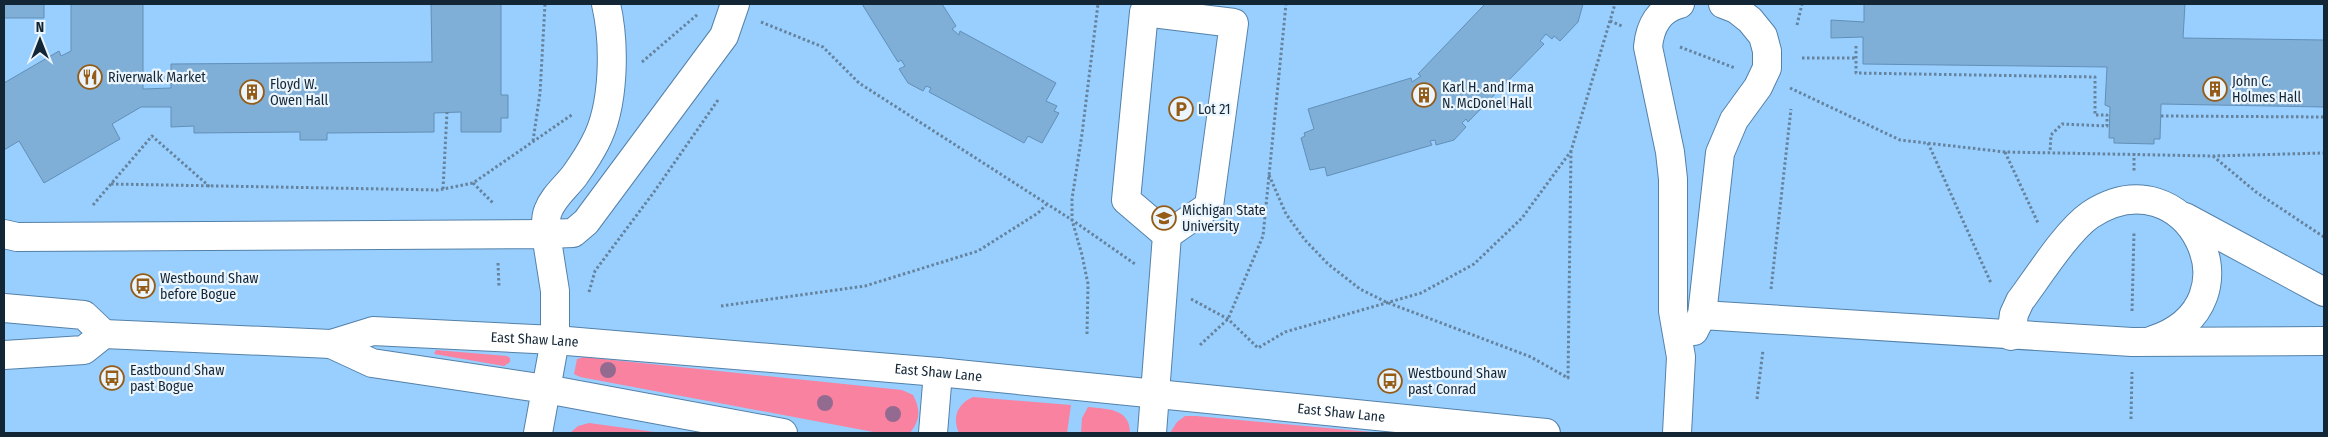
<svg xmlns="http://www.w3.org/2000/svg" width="2328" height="437" font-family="'Fira Sans Condensed',sans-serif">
  <rect width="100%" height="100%" fill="#b1d7fa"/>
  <!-- built -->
  <path fill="#98cfff" d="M4,4H2324V433H4Z"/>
  <!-- green -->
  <path fill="#f8829f" d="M436,350L507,356L510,358V362L504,366L434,354Z
    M584,357L902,390L913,395C921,410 920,420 910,433H879L580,377L574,374L577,359Z
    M973,397L1071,405L1067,433H959C952,418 957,404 973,397Z
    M1088,407C1107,409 1130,408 1130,433H1081L1082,418Z
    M1185,416H1196L1382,433H1170L1177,422Z
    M589,423L662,433H570L578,426Z"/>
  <!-- building -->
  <path fill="#7faed7" stroke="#628fb7" d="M4,4H44V18H4Z
    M71,4H143V89L171,88V64L432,62L431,4H501V95H508V118H501V132H461V112L434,113V132L327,133V140H300V132L194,133V126L171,127V107H141L112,124L120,139L44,183L19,141L4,150V83L59,51L61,56L71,51Z
    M862,4H942L956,26L952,29L959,35L960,31L1056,83L1046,101L1057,106L1054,111L1059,113L1042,143L1028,136L1024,143L929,92L931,88L926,86L923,91L908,83L899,69L905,66L901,60L898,62Z
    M1485,4H1583L1578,22L1560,41L1554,36L1552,39L1546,34L1540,41L1544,44L1468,122L1466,119L1462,123L1466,127L1454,140L1436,145L1435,140L1430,141L1432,145L1327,176L1325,167L1310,170L1301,138L1305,136L1304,133L1314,129L1308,109L1411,78L1412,82L1421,76L1418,74Z
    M1864,4H2185L2183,38L2324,40V107L2161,104L2160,139H2154V144L2114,143V138H2109L2110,107L2105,105L2107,67L1863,64V37L1831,38V20L1864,22Z"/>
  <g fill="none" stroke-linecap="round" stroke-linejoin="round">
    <!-- minor casing -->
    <g stroke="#5481a8" stroke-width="30">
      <g id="minor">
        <path d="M606,4C615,43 615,106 595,143C590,153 582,165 575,175C566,187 553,197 548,211C545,218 546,227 546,234L573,233L586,222L724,36L735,4"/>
        <path d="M2185,217L2324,292"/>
        <path d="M4,234L17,237L546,234L555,291V340L538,433"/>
        <path id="s1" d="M4,308L84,315L104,334L331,344L373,331L555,340L938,372L1546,433"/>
        <path d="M1702,315L2132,342L2324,341"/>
        <path d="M1694,331L1702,315L1720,153L1734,120L1758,87L1767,68V51L1763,36L1750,20L1736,9L1723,4"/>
        <path d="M2011,336L2014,314L2020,301C2038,277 2067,231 2090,215C2187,151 2263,304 2153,340"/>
        <path d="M331,344L372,363L546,389L783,433"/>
        <path d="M4,355L84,350L104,334"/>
        <path d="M933,433L938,372"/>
        <path d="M1152,433L1167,235L1209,206L1234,23L1144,12L1126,200L1167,235"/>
        <path d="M1677,433L1681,357L1673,311V179L1670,152L1648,47C1650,26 1659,9 1680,4"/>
      </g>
    </g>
    <!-- path -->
    <path stroke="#66839d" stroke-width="3" stroke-dasharray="2.5 2.5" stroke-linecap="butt" d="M1610,21L1622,26
      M761,22L823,47L859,83L1072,220L1135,264
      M1797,25L1802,4
      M1856,46V73L2095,77V115H2107V126L2062,124L2051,135L2050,152
      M1680,47L1735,68
      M1802,58H1856
      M642,62L698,14
      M1790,88L1900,140L2005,152L2212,156L2324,153
      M2161,116L2324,117
      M533,141L540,93L545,4
      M1928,143L1991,283
      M2005,152L2038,223
      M2134,153V171
      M2213,156L2256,192L2324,237
      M1269,175L1286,214L1305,240L1328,264L1360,289L1386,302L1531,357L1568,378L1571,152
      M473,183L494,204
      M111,184L438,190L473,183L573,114
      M443,189L447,112
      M93,205L152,136L210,187
      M498,263L499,288
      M1771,289L1791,109
      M589,292L595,271L654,192L718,100
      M1191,299L1228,319L1258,348L1285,332L1421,293L1474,264L1522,218L1571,151L1615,4
      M721,306L865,286L978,251L1038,213L1046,205
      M2132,311L2134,232
      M1087,334L1088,284L1082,255L1072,220V199L1082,134L1098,4
      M1200,345L1228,319L1263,236L1286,4
      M1757,399L1763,350
      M2131,419L2132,372"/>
    <!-- minor -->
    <use href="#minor" stroke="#fff" stroke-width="28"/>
  </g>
  <!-- trees -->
  <g fill="#946b90">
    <circle cx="608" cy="370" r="8"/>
    <circle cx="825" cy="403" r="8"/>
    <circle cx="893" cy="414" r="8"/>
  </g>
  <!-- icons -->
  <defs>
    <g id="restaurant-ring" transform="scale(1.25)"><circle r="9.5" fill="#ebf5fd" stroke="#955c17" stroke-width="1.5"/><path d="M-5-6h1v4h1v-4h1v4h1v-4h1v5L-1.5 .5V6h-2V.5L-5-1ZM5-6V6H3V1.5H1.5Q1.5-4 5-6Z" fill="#955c17"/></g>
    <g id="building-ring" transform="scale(1.25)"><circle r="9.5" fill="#ebf5fd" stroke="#955c17" stroke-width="1.5"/><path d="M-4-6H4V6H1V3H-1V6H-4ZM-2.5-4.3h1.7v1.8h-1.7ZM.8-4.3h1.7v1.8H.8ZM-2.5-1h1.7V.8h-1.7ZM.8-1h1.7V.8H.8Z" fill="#955c17"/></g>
    <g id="parking-ring" transform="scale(1.25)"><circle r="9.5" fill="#ebf5fd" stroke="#955c17" stroke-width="1.5"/><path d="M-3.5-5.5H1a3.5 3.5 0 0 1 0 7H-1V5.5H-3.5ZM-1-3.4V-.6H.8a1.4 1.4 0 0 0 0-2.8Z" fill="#955c17"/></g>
    <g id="university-ring" transform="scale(1.25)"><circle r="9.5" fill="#ebf5fd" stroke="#955c17" stroke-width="1.5"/><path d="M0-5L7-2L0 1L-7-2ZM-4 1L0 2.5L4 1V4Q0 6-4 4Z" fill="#955c17"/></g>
    <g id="bus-ring" transform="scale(1.25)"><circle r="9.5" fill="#ebf5fd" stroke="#955c17" stroke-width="1.5"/><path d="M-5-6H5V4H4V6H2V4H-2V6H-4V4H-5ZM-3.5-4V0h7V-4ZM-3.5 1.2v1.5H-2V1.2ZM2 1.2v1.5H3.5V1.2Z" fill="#955c17"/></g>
  </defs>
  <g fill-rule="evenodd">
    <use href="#restaurant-ring" x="90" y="77"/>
    <use href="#building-ring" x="2215" y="89"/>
    <use href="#building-ring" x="252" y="92"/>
    <use href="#building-ring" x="1424" y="95"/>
    <use href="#parking-ring" x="1181" y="109"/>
    <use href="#university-ring" x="1164" y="218"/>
    <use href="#bus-ring" x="143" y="286"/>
    <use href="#bus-ring" x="112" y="378"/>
    <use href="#bus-ring" x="1390" y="381"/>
  </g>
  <g text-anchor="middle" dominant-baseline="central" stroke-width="4.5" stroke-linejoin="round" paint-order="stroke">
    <!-- poi labels -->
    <g font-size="14" fill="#132636" stroke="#ebf5fd" text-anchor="start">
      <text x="108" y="77">Riverwalk Market</text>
      <text x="2232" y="81">John C.<tspan x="2232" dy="16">Holmes Hall</tspan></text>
      <text x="270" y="84">Floyd W.<tspan x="270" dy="16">Owen Hall</tspan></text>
      <text x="1442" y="87">Karl H. and Irma<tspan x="1442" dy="16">N. McDonel Hall</tspan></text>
      <text x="1198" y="109">Lot 21</text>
      <text x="1182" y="210">Michigan State<tspan x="1182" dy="16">University</tspan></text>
      <text x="160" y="278">Westbound Shaw<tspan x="160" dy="16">before Bogue</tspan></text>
      <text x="130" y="370">Eastbound Shaw<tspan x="130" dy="16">past Bogue</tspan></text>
      <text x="1408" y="373">Westbound Shaw<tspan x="1408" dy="16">past Conrad</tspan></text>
    </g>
    <!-- street labels -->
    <g font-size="14" fill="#132636" stroke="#ebf5fd">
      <text stroke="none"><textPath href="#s1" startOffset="541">East Shaw Lane</textPath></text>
      <text stroke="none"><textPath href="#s1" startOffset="946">East Shaw Lane</textPath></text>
      <text stroke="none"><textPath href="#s1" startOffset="1351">East Shaw Lane</textPath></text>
    </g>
  </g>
  <!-- border -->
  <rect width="2328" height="437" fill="none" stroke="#132636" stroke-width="10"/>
  <!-- north arrow -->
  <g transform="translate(40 40)" stroke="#ebf5fd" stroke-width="4" paint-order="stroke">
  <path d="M0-4L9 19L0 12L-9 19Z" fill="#132636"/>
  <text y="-8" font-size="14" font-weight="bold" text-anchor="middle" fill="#132636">N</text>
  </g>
</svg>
